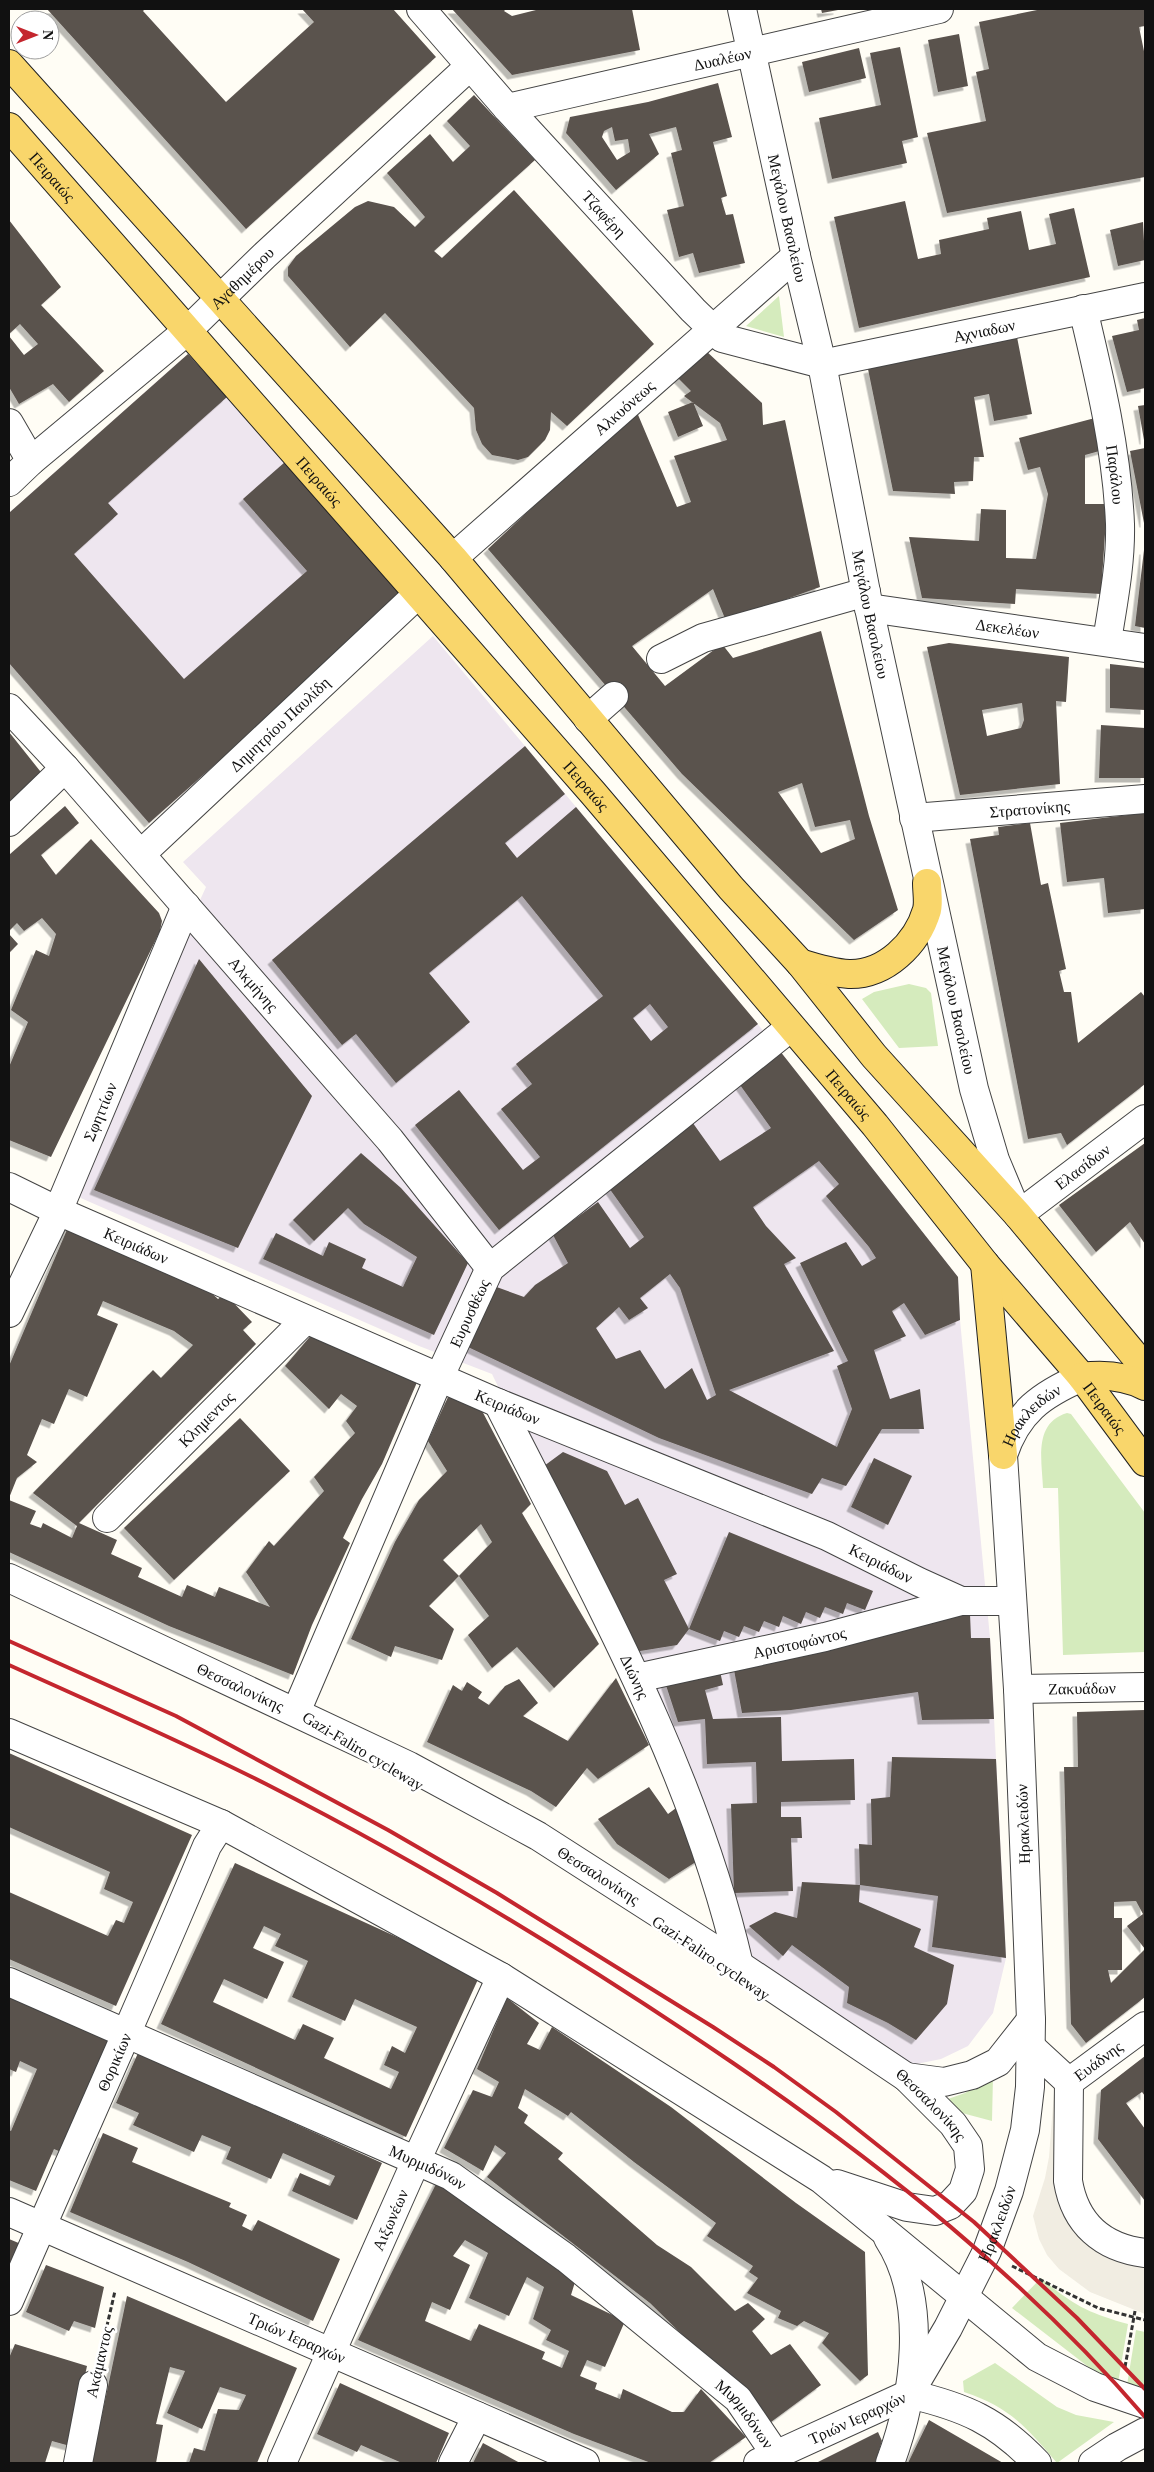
<svg xmlns="http://www.w3.org/2000/svg" width="1154" height="2472" font-family="Georgia,serif">
  <defs>
    <filter id="shadow"><feDropShadow dx="-4.5" dy="4.5" stdDeviation="0" flood-color="#0004"/></filter>
  </defs>
  <rect width="100%" height="100%" fill="#fffdf5"/>
  <!-- industrial -->
  <path fill="#eee6ef" d="M188,354L405,596L149,823L9,663V513Z
    M433,636L776,1046L958,1277L960,1320L990,1638L1006,1958L993,2013L968,2046L941,2059L907,2066L747,1958L625,1650L492,1374L419,1346L67,1192L206,887L183,862Z"/>
  <!-- green -->
  <path fill="#d5ebbd" d="M779,296L784,337L746,326Z
    M909,984L926,988L931,993L938,1046L899,1048L862,999L874,992Z
    M1067,1413L1071,1414L1145,1513V1652L1063,1655L1058,1488H1043C1042,1461 1033,1423 1067,1413Z
    M993,2076L992,2121L947,2109L948,2099L965,2093Z
    M1041,2278C1073,2305 1088,2313 1128,2324L1117,2389L1012,2308Z
    M1136,2330L1145,2332V2389L1126,2391Z
    M995,2363L1057,2407L1076,2415L1114,2422L1057,2463C1027,2428 1010,2407 964,2392L963,2381Z"/>
  <!-- plaza -->
  <path fill="#f1ede2" d="M1054,2092L1058,2094L1064,2205L1067,2220L1073,2231L1095,2251L1126,2263L1145,2264V2314L1090,2292L1059,2269L1047,2255L1039,2239L1033,2216L1045,2178L1049,2157Z"/>
  <!-- building -->
  <path fill="#5a524d" fill-rule="evenodd" filter="url(#shadow)" d="M47,9H145L143,11L226,102L314,22L302,9H393L436,57L246,229Z
    M452,9H506L504,11L512,16L540,9H632L640,50L512,75Z
    M821,9H838V10L822,13Z
    M1042,9H1145V26L1139,27L1145,56V177L947,213L927,133L986,121L976,72L989,69L979,22Z
    M959,34L968,86L938,92L928,40Z
    M900,47L918,137L902,141L907,163L832,179L819,118L881,105L870,53Z
    M859,48L866,78L809,92L802,62Z
    M718,83L732,137L713,142L727,196L721,198L726,215L733,214L745,263L699,273L693,253L679,257L667,210L684,206L671,153L682,150L676,127L649,134L659,154L616,190L566,133L570,117L648,102ZM612,127L615,141L628,139L630,152L617,160L602,137L604,131Z
    M474,95L535,160L434,251L442,258L514,190L654,344L567,426L551,412L550,430L545,440L528,457L518,460L492,455L482,444L476,430L474,408L385,313L350,347L288,276V267L296,256L355,207L368,201L394,207L415,227L425,217L387,173L430,134L453,162L470,146L447,121Z
    M905,201L918,259L941,254L939,240L989,229L987,218L1021,211L1029,250L1056,244L1049,214L1074,208L1090,277L859,328L834,217Z
    M9,220L61,287L41,305L104,371L69,402L53,384L19,404L9,387V336L24,355L38,344L20,324L9,334Z
    M1143,222L1145,260L1118,266L1110,230Z
    M1145,318V388L1127,392L1112,336L1139,330L1137,320Z
    M1017,337L1032,414L994,421L989,394L974,397L984,457H974L973,481L954,482L955,494L893,491L868,369Z
    M705,350L762,403L763,425L785,420L820,587L726,621L713,589L632,646L665,686L722,644L733,658L821,631L869,816L898,910L854,940L682,774L488,549L636,410L677,507L691,502L674,456L727,440L720,423L684,396L691,391L676,376ZM802,783L815,827L850,820L855,839L821,853L778,792Z
    M188,354L227,397L108,503L118,514L74,554L184,679L307,571L243,499L285,462L405,596L149,823L9,663V513Z
    M693,402L703,426L678,437L668,412Z
    M1145,405V440H1144L1138,406Z
    M1095,418L1103,450L1085,455V504H1107L1101,594L1016,589L1015,604L922,598L909,537L979,541L981,509L1006,510V558L1036,559L1048,494L1040,467L1028,470L1019,438Z
    M1145,448V523H1144L1130,451Z
    M1144,550H1145V628L1135,626Z
    M949,643L1069,657L1066,702L1056,701L1060,784L960,795L927,647ZM1022,703L1024,720L1021,728L987,736L982,710Z
    M1110,664L1145,668V710L1110,708Z
    M1101,725L1145,728V778H1099Z
    M9,732L44,776L9,811Z
    M525,746L565,794L505,843L517,858L576,807L758,1024L499,1230L415,1125L459,1090L523,1170L540,1157L501,1109L532,1084L516,1064L603,996L522,896L429,973L470,1022L396,1083L356,1034L342,1045L272,960ZM650,1004L668,1027L651,1041L633,1018Z
    M65,806L79,823L41,855L56,875L91,839L159,913L162,921L160,931L51,1157L9,1140V1067L28,1022L11,1010L36,950L49,956L56,934L42,918L24,931L17,923L9,931V855Z
    M1145,813V909L1108,913L1104,878L1067,882L1060,823Z
    M1030,823L1041,885L1048,883L1066,969L1059,971L1064,992H1071L1078,1043L1141,992L1145,997V1084L1067,1145L1061,1133L1028,1139L970,839L999,835L998,827Z
    M9,934L18,944L9,953Z
    M199,959L312,1096L238,1248L94,1190Z
    M776,1046L958,1277L960,1320L925,1335L904,1303L892,1311L906,1336L874,1350L890,1399L920,1389L924,1429H882L846,1486L822,1478L812,1494L659,1438L468,1347L491,1285L524,1297L535,1285L568,1263L553,1235L598,1202L630,1248L644,1237L604,1181L690,1119L720,1161L771,1128L735,1078ZM819,1161L839,1184L826,1196L869,1247L876,1258L862,1266L846,1242L800,1263L848,1361L837,1366L852,1409L837,1447L729,1390L834,1351L784,1264L796,1258L766,1226L753,1207ZM670,1274L680,1288L716,1395L707,1400L692,1368L665,1389L640,1350L616,1359L596,1328L619,1307L629,1320L648,1308L640,1298Z
    M1145,1143V1244L1130,1222L1096,1252L1059,1205Z
    M361,1153L401,1188L468,1263L434,1335L263,1259L276,1233L323,1256L329,1242L366,1259L362,1268L403,1287L417,1257L364,1224L348,1208L314,1241L293,1220Z
    M69,1225L196,1279L218,1299L225,1294L252,1322L243,1330L256,1344L79,1523L117,1540L111,1554L142,1568L138,1577L182,1597L187,1585L215,1597L219,1587L270,1607L246,1572L269,1541L274,1546L324,1491L314,1477L355,1433L346,1421L357,1406L341,1394L329,1409L285,1366L314,1332L418,1380L382,1464L362,1499L343,1538L350,1543L312,1625L293,1675L169,1626L9,1552V1500L36,1511L30,1524L41,1528L43,1523L72,1538L77,1526L33,1493L153,1370L161,1378L193,1345L174,1331L103,1301L97,1315L118,1324L87,1397L69,1389L54,1424L42,1419L27,1455L37,1462L17,1478L9,1498V1366Z
    M448,1397L480,1407L531,1504L522,1513L599,1644L554,1688L517,1647L492,1668L468,1635L489,1616L459,1576L492,1542L481,1524L443,1560L459,1576L429,1606L454,1629L442,1660L395,1646L391,1657L351,1639L395,1542L419,1500L447,1471L428,1441Z
    M240,1418L290,1471L174,1580L124,1528Z
    M563,1452L607,1471L625,1505L638,1498L677,1574L664,1580L689,1629L677,1645L634,1652L544,1466Z
    M874,1458L912,1476L888,1525L851,1507Z
    M729,1532L873,1591L865,1610L847,1603L843,1614L825,1607L820,1618L806,1612L801,1624L783,1616L779,1627L764,1621L759,1632L744,1626L739,1637L724,1631L720,1641L689,1629Z
    M970,1614L971,1638H990L994,1719L922,1720L918,1692L791,1710L742,1713L732,1659Z
    M718,1662L723,1685L705,1690L713,1719L781,1717L782,1761L854,1759L855,1800L781,1802V1817H801L802,1838H791L793,1891L734,1893L731,1804L757,1803L756,1762L707,1764L705,1719L678,1722L662,1673Z
    M616,1678L649,1745L598,1779L587,1768L556,1807L531,1791L427,1742L453,1685L462,1691L467,1682L482,1692L478,1698L489,1705L505,1686L519,1679L538,1703L523,1716L568,1741Z
    M1145,1710V1997L1086,2043L1071,2024L1064,1767H1078L1077,1712ZM1136,1901L1143,1914L1127,1926L1145,1949L1111,1983L1108,1970H1122V1918H1114V1902Z
    M9,1753L192,1835L116,2006L9,1959V1892L108,1936L116,1920L124,1923L133,1902L104,1889L110,1872L9,1827Z
    M892,1757L996,1759L1006,1958L932,1947L938,1896L860,1885L859,1844L872,1845L871,1799L890,1797Z
    M649,1787L668,1814L676,1808L702,1858L669,1879L617,1844L598,1819Z
    M235,1863L480,1975L406,2137L161,2024ZM264,1926L281,1934L275,1946L308,1961L292,1997L345,2021L355,1999L417,2027L405,2053L392,2046L384,2065L399,2072L391,2089L324,2058L334,2038L303,2024L295,2040L213,2002L224,1979L267,1999L284,1962L253,1948Z
    M802,1882L860,1885L859,1902L921,1929L914,1947L954,1965L947,2004L916,2040L888,2023L847,2003L849,1987L792,1945L783,1956L749,1926L775,1912L797,1918Z
    M9,1996L110,2040L61,2152L54,2149L36,2191L9,2180V2130L11,2131L37,2069L20,2061L16,2072L9,2069Z
    M507,1998L539,2023L527,2044L540,2050L552,2027L671,2107L796,2203L865,2252L868,2375L860,2381L822,2343L829,2333L804,2321L797,2326L778,2318L781,2311L747,2293L758,2278L749,2272L753,2266L707,2236L716,2223L634,2162L571,2112L568,2116L525,2089L518,2108L528,2115L524,2123L563,2153L558,2159L657,2245L691,2267L735,2311L748,2303L765,2319L752,2331L771,2355L790,2344L821,2385L771,2422L650,2303L487,2177L506,2153L495,2145L483,2171L444,2148L473,2090L492,2097L499,2082L477,2069Z
    M138,2053L382,2163L357,2220L292,2191L300,2173L330,2186L335,2176L283,2153L271,2179L226,2159L231,2147L202,2135L194,2152L133,2125L139,2113L116,2103Z
    M1145,2056V2096L1142,2092L1126,2103L1145,2129V2201L1098,2139L1101,2090Z
    M103,2133L138,2148L132,2162L231,2203L229,2207L247,2215L242,2226L252,2231L258,2220L340,2259L313,2321L188,2262L70,2212Z
    M439,2178L575,2282L571,2295L625,2321L605,2367L587,2360L580,2376L597,2383L595,2389L620,2399L623,2389L672,2412H684L701,2389L746,2437L709,2463H651L574,2434L358,2340ZM465,2240L488,2253L469,2298L509,2316L527,2277L544,2287L533,2319L551,2330L546,2340L569,2351L562,2368L542,2359L545,2352L479,2324L471,2341L425,2321L432,2302L450,2310L470,2265L453,2256Z
    M9,2239L21,2244L9,2270Z
    M46,2265L104,2287L95,2328L74,2321L69,2331L26,2312Z
    M127,2296L297,2368L257,2463H189L194,2448L205,2451L218,2409L239,2410L246,2395L220,2387L202,2429L167,2413L185,2371L170,2367L156,2424L163,2425L156,2463H92Z
    M15,2344L87,2366L70,2446L52,2441L45,2463H9V2358Z
    M340,2383L449,2433L436,2463H402L361,2445L357,2452L317,2434Z
    M929,2420L1003,2463H908Z
    M878,2432L882,2441L875,2463H816Z
    M483,2443L520,2463H473Z"/>
  <g fill="none" stroke-linecap="round" stroke-linejoin="round">
    <!-- minor casing -->
    <g stroke="#444" stroke-width="30">
      <g id="minor">
        <path id="s1" d="M421,9L507,108L693,310L722,338L822,364L1145,297"/>
        <path id="s2" d="M742,9L796,256L822,364L869,608L974,1089L995,1160L1018,1215L1145,1119"/>
        <path id="s3" d="M507,108L939,9"/>
        <path id="s4" d="M1083,309C1100,380 1117,451 1120,524C1121,563 1113,603 1107,641"/>
        <path d="M9,423L31,461"/>
        <path id="s5" d="M9,482L31,461L187,331L264,256L470,66"/>
        <path id="s6" d="M453,558L796,256"/>
        <path id="s7" d="M869,608L1145,648"/>
        <path d="M661,659L703,638L866,592"/>
        <path id="s8" d="M9,708L65,768L390,1140L490,1268"/>
        <path d="M588,719L614,696"/>
        <path id="s9" d="M914,818L1145,799"/>
        <path d="M9,822L65,768"/>
        <path id="s10" d="M141,854L418,594"/>
        <path id="s11" d="M9,1187L58,1211L498,1403L827,1536L919,1582L961,1601H1012"/>
        <path id="s12" d="M9,1313L58,1211L186,906"/>
        <path id="s13" d="M498,1403C589,1584 693,1765 739,1965"/>
        <path id="s14" d="M107,1518L305,1320"/>
        <path id="s15" d="M9,1578L409,1766L538,1836L739,1965L906,2077L953,2124L968,2146L970,2169L963,2191L950,2205L935,2211L907,2207L837,2184"/>
        <path id="s16" d="M637,1678L825,1637L961,1601"/>
        <path id="s17" d="M1018,1689L1145,1687"/>
        <path id="s18" d="M296,1712L439,1378L490,1268L791,1027"/>
        <path d="M9,1733L221,1824L501,1977L821,2179L1037,2357L1095,2387L1145,2404"/>
        <path id="s19" d="M9,1982L451,2176L566,2258L738,2399L776,2455"/>
        <path d="M1031,2047L1069,2082"/>
        <path d="M906,2077L944,2082L972,2075L998,2062L1031,2020"/>
        <path d="M1069,2082L1068,2181C1075,2224 1103,2248 1145,2253"/>
        <path id="s20" d="M1069,2082L1145,2026"/>
        <path id="s21" d="M9,2212L585,2463"/>
        <path d="M888,2238C929,2301 915,2396 890,2463"/>
        <path id="s22" d="M9,2301C75,2149 143,1999 207,1846L221,1824"/>
        <path d="M909,2394C965,2407 997,2421 1037,2463"/>
        <path d="M78,2463L93,2385"/>
        <path id="s23" d="M282,2463L416,2161L501,1977"/>
        <path d="M453,2463L477,2416"/>
        <path id="s24" d="M758,2463L909,2394L948,2328L987,2251L1009,2191L1025,2130L1030,2087L1031,2020L1018,1689L1003,1455C1017,1412 1041,1395 1082,1377"/>
        <path d="M1093,2463L1117,2447L1145,2432"/>
      </g>
    </g>
    <!-- major casing -->
    <g stroke="#222" stroke-width="30">
      <g id="major">
        <path d="M9,64L453,558L731,888L800,963L874,1056L1018,1215L1145,1368"/>
        <path id="s25" d="M9,127L593,793L875,1125L985,1264L1082,1377L1145,1462"/>
        <path d="M800,963C816,968 832,973 849,974C885,975 917,944 927,910C929,902 927,892 927,883"/>
        <path d="M985,1264L1003,1455"/>
        <path d="M1082,1377C1105,1374 1125,1376 1145,1386"/>
      </g>
    </g>
    <!-- path -->
    <path stroke="#333" stroke-width="3" stroke-dasharray="5 2.5" stroke-linecap="butt" d="M1012,2266L1098,2308L1145,2320
      M100,2356L115,2291
      M1125,2367L1135,2311"/>
    <!-- minor -->
    <use href="#minor" stroke="#fff" stroke-width="28"/>
    <!-- major -->
    <use href="#major" stroke="#f9d66b" stroke-width="28"/>
    <!-- rail -->
    <path stroke="#c4262e" stroke-width="4" d="M9,1641L176,1716L388,1830L497,1893L713,2027L774,2067L836,2112L974,2222L1077,2318L1145,2389
      M9,1665C95,1704 181,1741 266,1784C427,1866 583,1961 733,2063C882,2165 1027,2280 1145,2417"/>
  </g>
  <g text-anchor="middle" dominant-baseline="central" stroke-width="5" stroke-linejoin="round" paint-order="stroke">
    <!-- street labels -->
    <g font-size="16" fill="#111" stroke="#fff">
      <text stroke="none"><textPath href="#s3" startOffset="221">Δυαλέων</textPath></text>
      <text stroke="none"><textPath href="#s25" startOffset="66">Πειραιώς</textPath></text>
      <text stroke="none"><textPath href="#s1" startOffset="275">Τζαφέρη</textPath></text>
      <text stroke="none"><textPath href="#s2" startOffset="214">Μεγάλου Βασιλείου</textPath></text>
      <text stroke="none"><textPath href="#s5" startOffset="310">Αγαθημέρου</textPath></text>
      <text stroke="none"><textPath href="#s1" startOffset="715">Αχνιαδων</textPath></text>
      <text stroke="none"><textPath href="#s6" startOffset="228">Αλκυόνεως</textPath></text>
      <text stroke="none"><textPath href="#s4" startOffset="169">Παράλου</textPath></text>
      <text stroke="none"><textPath href="#s25" startOffset="471">Πειραιώς</textPath></text>
      <text stroke="none"><textPath href="#s2" startOffset="619">Μεγάλου Βασιλείου</textPath></text>
      <text stroke="none"><textPath href="#s7" startOffset="140">Δεκελέων</textPath></text>
      <text stroke="none"><textPath href="#s10" startOffset="190">Δημητρίου Παυλίδη</textPath></text>
      <text stroke="none"><textPath href="#s25" startOffset="876">Πειραιώς</textPath></text>
      <text stroke="none"><textPath href="#s9" startOffset="116">Στρατονίκης</textPath></text>
      <text stroke="none"><textPath href="#s8" startOffset="369">Αλκμήνης</textPath></text>
      <text stroke="none"><textPath href="#s2" startOffset="1024">Μεγάλου Βασιλείου</textPath></text>
      <text stroke="none"><textPath href="#s25" startOffset="1281">Πειραιώς</textPath></text>
      <text stroke="none"><textPath href="#s12" startOffset="221">Σφηττίων</textPath></text>
      <text stroke="none"><textPath href="#s2" startOffset="1319">Ελασίδων</textPath></text>
      <text stroke="none"><textPath href="#s11" startOffset="140">Κειριάδων</textPath></text>
      <text stroke="none"><textPath href="#s18" startOffset="435">Ευρυσθέως</textPath></text>
      <text stroke="none"><textPath href="#s11" startOffset="545">Κειριάδων</textPath></text>
      <text stroke="none"><textPath href="#s25" startOffset="1686">Πειραιώς</textPath></text>
      <text stroke="none"><textPath href="#s24" startOffset="1182">Ηρακλειδών</textPath></text>
      <text stroke="none"><textPath href="#s14" startOffset="140">Κλημεντος</textPath></text>
      <text stroke="none"><textPath href="#s11" startOffset="950">Κειριάδων</textPath></text>
      <text stroke="none"><textPath href="#s16" startOffset="166">Αριστοφώντος</textPath></text>
      <text stroke="none"><textPath href="#s13" startOffset="306">Διώνης</textPath></text>
      <text stroke="none"><textPath href="#s15" startOffset="256">Θεσσαλονίκης</textPath></text>
      <text stroke="none"><textPath href="#s17" startOffset="64">Ζακυάδων</textPath></text>
      <text transform="translate(363 1751) rotate(31)">Gazi-Faliro cycleway</text>
      <text transform="translate(1023 1824) rotate(-92)">Ηρακλειδών</text>
      <text stroke="none"><textPath href="#s15" startOffset="661">Θεσσαλονίκης</textPath></text>
      <text transform="translate(711 1958) rotate(34)">Gazi-Faliro cycleway</text>
      <text stroke="none"><textPath href="#s20" startOffset="36">Ευάδνης</textPath></text>
      <text stroke="none"><textPath href="#s22" startOffset="261">Θορικίων</textPath></text>
      <text stroke="none"><textPath href="#s15" startOffset="1066">Θεσσαλονίκης</textPath></text>
      <text stroke="none"><textPath href="#s19" startOffset="458">Μυρμιδόνων</textPath></text>
      <text stroke="none"><textPath href="#s23" startOffset="266">Αιξωνέων</textPath></text>
      <text stroke="none"><textPath href="#s24" startOffset="358">Ηρακλειδών</textPath></text>
      <text stroke="none"><textPath href="#s21" startOffset="314">Τριών Ιεραρχών</textPath></text>
      <text transform="translate(99 2362) rotate(-77)">Ακάμαντος</text>
      <text stroke="none"><textPath href="#s19" startOffset="862">Μυρμιδόνων</textPath></text>
      <text stroke="none"><textPath href="#s24" startOffset="109">Τριών Ιεραρχών</textPath></text>
    </g>
  </g>
  <!-- border -->
  <rect width="1154" height="2472" fill="none" stroke="#111111" stroke-width="20"/>
  <!-- north arrow -->
  <g transform="translate(35 35) rotate(90)"><circle r="24" fill="#ffffff" stroke="#a0a0a0"/>
  <path d="M0-4L9 19L0 12L-9 19Z" fill="#c4262e"/>
  <text y="-8" font-size="14" font-weight="bold" text-anchor="middle" fill="#111111">N</text>
  </g>
</svg>
